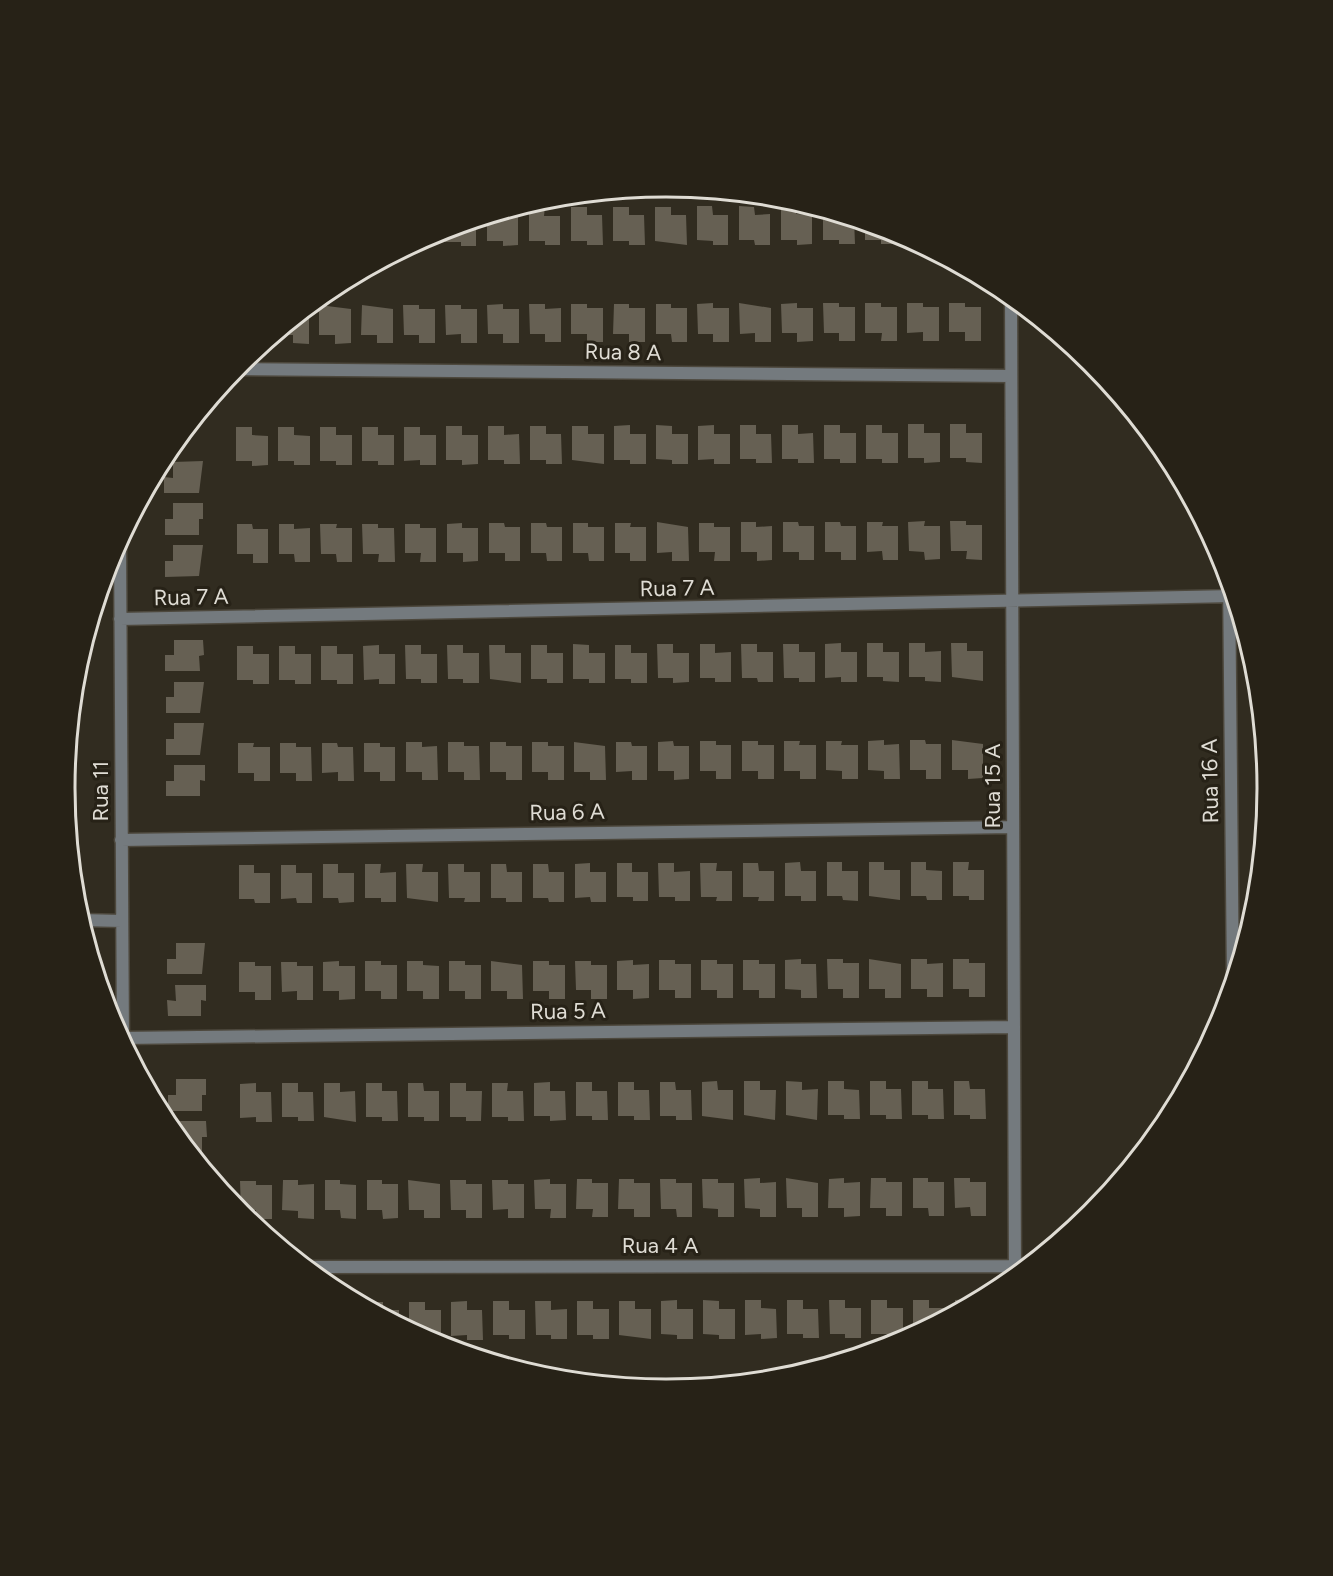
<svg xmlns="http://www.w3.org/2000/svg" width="1333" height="1576" font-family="Figtree,sans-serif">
  <rect width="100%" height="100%" fill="#312c20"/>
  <!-- building -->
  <path fill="#666053" d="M697,206H712L713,215H728V245H713V241L697,240Z
    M739,206L754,207L755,215L770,214V245H755L754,240H739Z
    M781,206H797L796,214L812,215V244L797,245V240H781Z
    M529,207H545L544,216H560V245H545V241H529Z
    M571,207H587V215H602L603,245H587V241H571Z
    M613,207H629V215H644L645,245H629V241H613Z
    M655,207H671V215H686L687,245L655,241Z
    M823,209L854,219L855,244H839V240H823Z
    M502,212V216H518V245L503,246V241H487V216Z
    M476,220V246H461V242H445V229Z
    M865,222L897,232V244H881V240H865Z
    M434,233V246H419V241Z
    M713,303V308H729V342H713V334H698L697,304Z
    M739,303L771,308V342H755V333L740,334Z
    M797,303V308H813V341L797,342V333H782L781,304Z
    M823,303H839V307H855V341H839V333H824Z
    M865,303H881V307H897V341H881L882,333H865Z
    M907,303H923V307H939V341H923V332L907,333Z
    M949,303H965V307H981V341H965V332H949Z
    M503,304V309H519V343H503V334H488L487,305Z
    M529,304H545V309L561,308V342H545V334H530Z
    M571,304H587V308H603V342H587V334H571Z
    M614,304H629V308H645V342H629V334H613Z
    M656,304H671V308H687V342H672L671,334H656Z
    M319,305L351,309V343L335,344V335H319Z
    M362,305L393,309V343H377V335H361Z
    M403,305H419V309H435V343H419V335H404Z
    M445,305H461V309H477V343H461V334L446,335Z
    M305,310H309V344L293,343V335H277V332Z
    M908,424H924V433H940V462L924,463V458H908Z
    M950,424H966V433H982V463L966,462V458H950Z
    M630,425V434H646V464H630V460H614V426Z
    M656,425L672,426V434H688V464H672V460L656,459Z
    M714,425V434H730V464H714V459L698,460V426Z
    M740,425H756V434H771L772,463H756V459H740Z
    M782,425H798V434L813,433L814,463H798V459H782Z
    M824,425H840V433H856V463H840V459H824Z
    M866,425H882V433H898V463H882V459H866Z
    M446,426H462V435H478V464L462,465V460H446Z
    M488,426H504V435L519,434L520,464H504V460H488Z
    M530,426H546V434H561L562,464H546V460H530Z
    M572,426H588V434H604V464L572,460Z
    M236,427H252V435L268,436V465L252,466V461H236Z
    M278,427H294V435L310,436V465H294V461H278Z
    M320,427H336V435H352V465H336V461H320Z
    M362,427H378V435H394V465H378V461H362Z
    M404,427H420V435H436V465H420V460L404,461Z
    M203,461L199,493H164V477L173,478V462Z
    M173,503H203V519H199V535H165V519H173Z
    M925,521L924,526H940V559L925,560L924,552L909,551L908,522Z
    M950,521H966V525H982V560L966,559L967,551H951Z
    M657,522L688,527L689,561H672V552L657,553Z
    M741,522H756V527L772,526V560L757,561V552H741Z
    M783,522H798L799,526H814V560H799V552H783Z
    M825,522H840L841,526H856V560H841V552H825Z
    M867,522H883L882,526H898V560H883L882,551L867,552Z
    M462,523V528H478V561L463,562V553H447V524Z
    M489,523H504L505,527H520V561H505V553H489Z
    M531,523H546L547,527H562V561H547L546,553H531Z
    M573,523H588V527H604V561H589L588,553H573Z
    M615,523H631L630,527H646V561H630V553H615Z
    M699,523H714V527H730V561H714L715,552H699Z
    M237,524H252L253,529H268V563H253V554H237Z
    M279,524H294V529L310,528V562H295L294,554H279Z
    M320,524H337L336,528H352V562H337L336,554H321Z
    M362,524H378V528H394L395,562H378L379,554H363Z
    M405,524H420V528H436V562H420L421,553H405Z
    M173,545H203L199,576L165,577V561H173Z
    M174,640H203L204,655L199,656L200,671H165V655H174Z
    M841,643V652H857V682H841V677L825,678V644Z
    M867,643H883V652H899V682L883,681V677H867Z
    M909,643H925V652L941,651V682L925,681V677H909Z
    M951,643H967V651H983V681L952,677Z
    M573,644L589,645V653H605V683H589V679H573Z
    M657,644H673V653H689V682L673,683V678H658Z
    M700,644H715V653L731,652V682H715V678H700Z
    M741,644H757V652H773V682H758L757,678H742Z
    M783,644H799V652H815V682H799V678H784Z
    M379,645V654H395V684H379V679L364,680L363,646Z
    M405,645H421V654H437V683H421V679H406Z
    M447,645H463V653H479V683H463V679H448Z
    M489,645H505V653H521V683L490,679Z
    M531,645H547V653H563V683H547V679H531Z
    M615,645H631V653H647V683H631V679H615Z
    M237,646H253V654H269V684H253V680H237Z
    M279,646H295V654H311V684H295V680H279Z
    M321,646H337V654H353V684H337V680H321Z
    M174,682H204L200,713H166V697H174Z
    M174,723H204L200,755H166V739H174Z
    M884,740V745L899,744L900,779H884V771L868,770V741Z
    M910,740H925L926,744H941V779H926V770H910Z
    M952,740L983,744V778L968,779V770H952Z
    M673,741L674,746H689V779L674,780V771H658V742Z
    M700,741H716V745H731V779H716V771H700Z
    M742,741H758V745H774V779H758V771H742Z
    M784,741H800L799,745H816V779H800V771H784Z
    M826,741H842L841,745H858V779H842V771L826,770Z
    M406,742H422V747L437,746L438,780H422V772H406Z
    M448,742H464V746H479L480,780H464V772H448Z
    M490,742H506V746H522V780H506V772H490Z
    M532,742H548V746H564V780H548V772H532Z
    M574,742L605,746L606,780H590V772H574Z
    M616,742H631L632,746H647V780H632V771L616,772Z
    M238,743H254L253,747H270V781H254V773H238Z
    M280,743H296V747H311L312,781H296V773H280Z
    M322,743H337L338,747H353L354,781H338V772L322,773Z
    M364,743H380V747H395V781H380V772H364Z
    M174,765H205V781L200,780V796H166V781H174Z
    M800,862L801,871H816V901H801V896H785V863Z
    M827,862H842V871H858V901L843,900L842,896H827Z
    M869,862H884V870H900V900L869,896Z
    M911,862H926V870L942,871V900H927L926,896H911Z
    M953,862H969L968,870H984V900H969V896H953Z
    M590,863V872H606V902H591L590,897L575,898V864Z
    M617,863H632V872H648V901H633V897H617Z
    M658,863H674V872L690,871V901H675V897H659Z
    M700,863H717L716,871H732V901H716L717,897H701Z
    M743,863H758L759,871H774V901H758L759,897H743Z
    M323,864H338V873H354V902L339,903L338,898H323Z
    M365,864H381L380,873L396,872V902H381V898H365Z
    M406,864H423L422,872H438V902L407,898Z
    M448,864H464V872H480V902H464L465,898H449Z
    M491,864H506L507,872H522V902H506V898H491Z
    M533,864H548L549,872H564V902H549L548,898H533Z
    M239,865H254V873H270V903H255L254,899H239Z
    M281,865H296V873H312V903H297L296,898L281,899Z
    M176,943H205L202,974H167V959H176Z
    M801,959V964H816L817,998H801V990L785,989V960Z
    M827,959H843V963H859V998H843V989H828Z
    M869,959L901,964V998H885V989H869Z
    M911,959H927V964L943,963V997H927V989H911Z
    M953,959H969V963H985V997H969V989H953Z
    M633,960V965L649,964V998L633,999V990H617V961Z
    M659,960H675V964H691V998H675V990H659Z
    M701,960H717V964H733V998H717V990H701Z
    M743,960H759V964H775V998H759V990H743Z
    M339,961V966H355V999L339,1000V991H323V962Z
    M365,961H381V965H397V999H381V991H365Z
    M407,961H423V965L439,966V999H423V991H407Z
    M449,961H465V965H481V999H465V991H449Z
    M491,961L522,965L523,999H507V991H491Z
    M533,961H549V965H565V999H549V991H533Z
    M575,961H591V965H607V999H591V990H576Z
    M239,962H255V966H271V1000H255V992H239Z
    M281,962H297V966H313V1000H297V991L282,992Z
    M175,985H206V1001L201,1000V1016H168L167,1000L176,1001Z
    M176,1079H206V1095H202V1111H168V1095H176Z
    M717,1081L718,1090H733V1120L702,1116V1082Z
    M744,1081H760V1090H776L775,1120L744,1115Z
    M786,1081L802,1082V1090L818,1089L817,1120L786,1115Z
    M828,1081H844V1089L859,1090L860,1119H844V1115H828Z
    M870,1081H886V1089H901L902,1119H886V1115H870Z
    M912,1081H928V1089H943L944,1119H928V1115H912Z
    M954,1081H969L970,1089H985L986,1119H970V1115H954Z
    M550,1082V1091H565L566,1120L550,1121V1116H534V1083Z
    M576,1082H592V1091H607L608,1120H592V1116H576Z
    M618,1082H634V1090H649L650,1120H634V1116H618Z
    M660,1082H675L676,1090H691L692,1120H676V1116H660Z
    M256,1083V1092H271L272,1122H256V1117L240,1118V1084Z
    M282,1083H298V1092H313L314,1121H298V1117H282Z
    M324,1083H340V1092L355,1091L356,1122L324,1117Z
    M366,1083H382V1091H397L398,1121H382V1117H366Z
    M408,1083H423L424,1091H439V1121H424V1117H408Z
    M450,1083H466V1091H482L481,1121H466V1117H450Z
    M492,1083H508L507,1091H523L524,1121H508V1117H492Z
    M176,1121H206L207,1137H202V1152H191L176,1135Z
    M760,1178V1183L776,1182V1217H760V1209L745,1208L744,1179Z
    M786,1178L818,1183V1217H802V1208H787Z
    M844,1178V1183L860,1182V1216L844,1217V1208H828L829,1179Z
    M871,1178H886V1182H902V1216H886V1208H870Z
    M913,1178H928V1182H944V1216H929L928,1208H913Z
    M954,1178H970V1182H986V1216H971L970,1207L955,1208Z
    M550,1179V1184H566V1218H550L551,1209H535L534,1180Z
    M577,1179H592V1183H608V1217H592L593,1209H576Z
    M619,1179H634V1183H650V1217H634V1209H618Z
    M660,1179H676V1183H692V1217H677L676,1209H661Z
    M702,1179H718V1183H734V1217H718V1209L703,1208Z
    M283,1180H298V1185L314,1184V1219L298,1218V1211L282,1210Z
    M325,1180H340V1184L356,1185V1219L341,1218L340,1210H325Z
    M367,1180H382V1184H398V1218L383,1219L382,1210H367Z
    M408,1180L440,1184V1218H424V1210H409Z
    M450,1180H466V1184H482V1218H466V1210H451Z
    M492,1180H508V1184H524V1218H508V1209L493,1210Z
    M240,1181H256V1185H272V1219H256V1210H241Z
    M971,1299V1305L955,1313V1300Z
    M677,1300V1309H693V1339H677V1335L661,1334V1301Z
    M703,1300L719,1301V1309H735V1339H719V1335L703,1334Z
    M745,1300H761V1308L776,1309L777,1338L761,1339V1334L745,1335Z
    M787,1300H803V1309H818L819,1338H803V1334H787Z
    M829,1300H845V1308H861V1338H845V1334H830Z
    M871,1300H887V1308H903V1338H887V1334H871Z
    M913,1300H929V1308H945V1319L913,1334Z
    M467,1301V1310H482L483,1340H467V1335L451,1336V1302Z
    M493,1301H509V1310H525V1339H509V1335H493Z
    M535,1301H551V1310L567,1309V1339H551V1335H536Z
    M577,1301H593V1309H609V1339H593V1335H577Z
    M619,1301H635V1309H651V1339L619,1335Z
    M367,1302H383V1310H399V1324L367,1307Z
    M409,1302H425V1310H441V1340H428L425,1336L409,1330Z"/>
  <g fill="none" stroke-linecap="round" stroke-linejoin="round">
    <!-- minor casing -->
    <g stroke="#4d483d" stroke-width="15">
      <path id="minor" d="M1011,295L1015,1277
        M235,369L1011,376
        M120,539L123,1043
        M1229,578L1233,984
        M120,619L1234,596
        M121,840L1013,827
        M81,920L122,921
        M123,1038L1014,1027
        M306,1267L1015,1266"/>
    </g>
    <!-- minor -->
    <use href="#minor" stroke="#747a7e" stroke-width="12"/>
  </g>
  <g text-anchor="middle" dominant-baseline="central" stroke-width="6" stroke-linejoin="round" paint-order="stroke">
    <!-- street labels -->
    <g font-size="22" fill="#dfdcd4" stroke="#272217">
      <text transform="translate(623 352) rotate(1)">Rua 8 A</text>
      <text transform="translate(677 588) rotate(-1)">Rua 7 A</text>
      <text transform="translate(191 597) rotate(-1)">Rua 7 A</text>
      <text transform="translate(1210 781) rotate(-91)">Rua 16 A</text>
      <text transform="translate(992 786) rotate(-90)">Rua 15 A</text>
      <text transform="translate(100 791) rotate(-90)">Rua 11</text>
      <text transform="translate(567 812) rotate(-1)">Rua 6 A</text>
      <text transform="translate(568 1011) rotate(-1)">Rua 5 A</text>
      <text x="660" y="1245">Rua 4 A</text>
    </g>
  </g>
  <!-- crop -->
  <path d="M0 0H1333V1576H0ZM75 788a591 591 0 1 1 1182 0a591 591 0 1 1-1182 0Z" fill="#272217" fill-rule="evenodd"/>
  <path fill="none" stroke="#dfdcd4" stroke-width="3" d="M75 788a591 591 0 1 1 1182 0a591 591 0 1 1-1182 0Z"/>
</svg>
